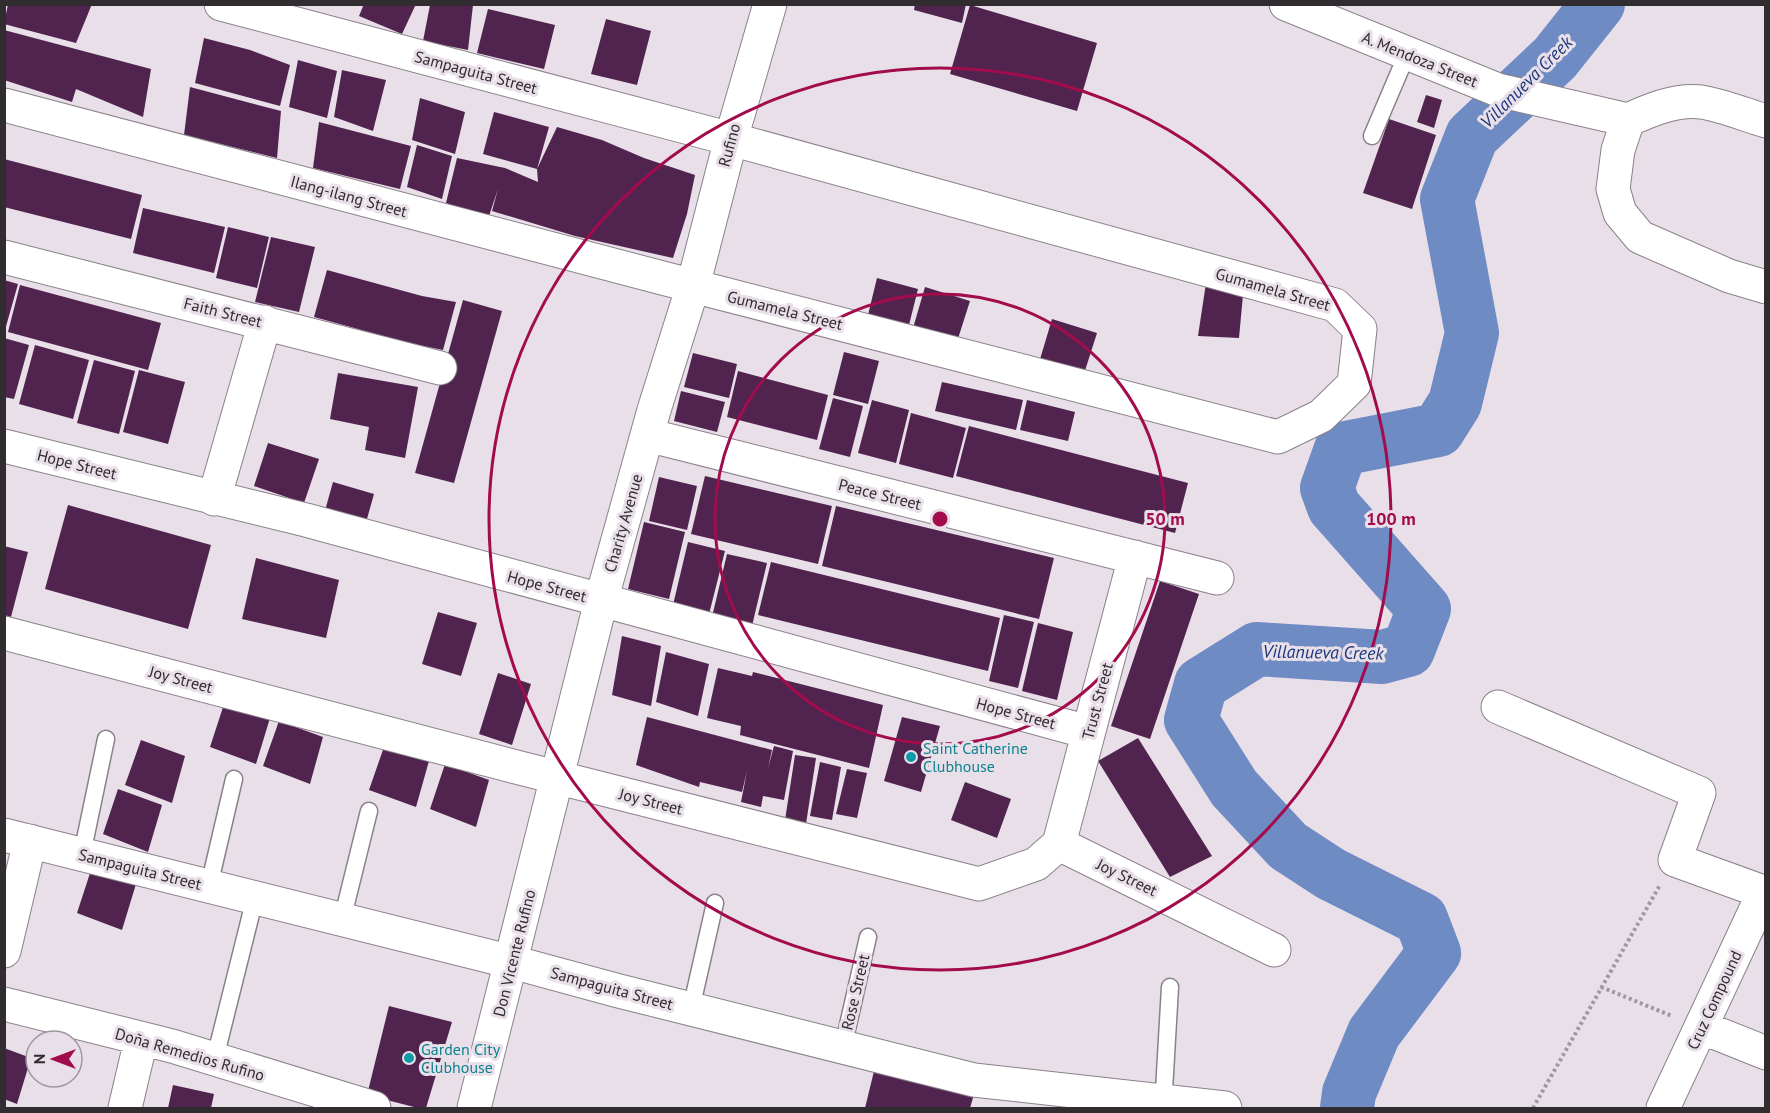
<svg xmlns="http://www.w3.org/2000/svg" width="1770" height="1113" font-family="'PT Sans',sans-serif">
  <rect width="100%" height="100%" fill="#e9dfe9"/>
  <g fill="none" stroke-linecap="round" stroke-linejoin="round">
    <!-- river -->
    <path stroke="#6f8bc3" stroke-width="54" d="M1347,1108L1349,1093L1374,1033L1434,953L1421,919L1331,874L1288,846L1234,788L1191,720L1201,684L1257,649L1382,657L1408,650L1424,609L1334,507L1327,488L1341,449L1438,430L1455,403L1472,333L1447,199L1472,136L1555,58L1598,4"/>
  </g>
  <!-- building -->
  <path fill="#50244f" d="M8,4H92L76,43L4,24Z
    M364,4H416L402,34L359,16Z
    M915,4H966L962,23L914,10Z
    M430,5H473L468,50L423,41Z
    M970,5L1097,43L1077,111L950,74Z
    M488,9L555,25L544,69L477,53Z
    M606,19L651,31L637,85L591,74Z
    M4,30L151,69L143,117L76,89L72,102L4,80Z
    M204,38L250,50L290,65L280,106L195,83Z
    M298,60L337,71L327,118L289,107Z
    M342,70L386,80L373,131L334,117Z
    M190,87L281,111L277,158L184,135Z
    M1426,95L1442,100L1434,128L1417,122Z
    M420,98L465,112L455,154L412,140Z
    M494,112L549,127L537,169L483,154Z
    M1389,119L1436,135L1412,209L1363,193Z
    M319,122L411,146L400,189L313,168Z
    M557,127L602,140L644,158L695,175L687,214L673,258L575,236L492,211L498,189L488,219L446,203L457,158L505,168L538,182L537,169Z
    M417,145L452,156L442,199L407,187Z
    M4,159L142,195L131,239L4,207Z
    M143,208L225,227L214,273L133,253Z
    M228,227L269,237L257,288L216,278Z
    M271,237L315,247L299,312L255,302Z
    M327,270L422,296L456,302L443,350L409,343L314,317Z
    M877,278L918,289L908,329L867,319Z
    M4,280L18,284L5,330H4Z
    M1206,283L1243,295L1239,338L1198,336Z
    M20,285L161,323L148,370L8,332Z
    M925,287L970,301L955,348L911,335Z
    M463,300L502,311L454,483L415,473Z
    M1052,319L1097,333L1082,380L1038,366Z
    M4,338L29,345L14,399L4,397Z
    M35,345L89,360L73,419L19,404Z
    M844,352L879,361L868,404L833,395Z
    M693,353L737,364L729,398L684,387Z
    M94,360L135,371L119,434L77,423Z
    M139,370L185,382L168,444L123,432Z
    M738,371L828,395L817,440L727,417Z
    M338,373L418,387L405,458L365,450L369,427L330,419Z
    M942,382L1023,400L1016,430L935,411Z
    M681,391L725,402L717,432L674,421Z
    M833,398L863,406L850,457L819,449Z
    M872,400L909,410L896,463L858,453Z
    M1027,400L1075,412L1068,441L1020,430Z
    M911,413L966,428L953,478L899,464Z
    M969,426L1188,483L1175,533L956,476Z
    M268,443L319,459L304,503L254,486Z
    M705,476L832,506L818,564L691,534Z
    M659,477L697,486L687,530L649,521Z
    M333,482L374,494L365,526L324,514Z
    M68,505L211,545L188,629L45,589Z
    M836,506L1054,558L1039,619L822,566Z
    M644,522L685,532L669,599L628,589Z
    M688,542L725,551L708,618L672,609Z
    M4,546L28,552L11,617L4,615Z
    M727,554L767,563L751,630L711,621Z
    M256,558L339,580L326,638L242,619Z
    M771,562L1000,618L988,671L758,615Z
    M1160,581L1199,594L1150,739L1111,726Z
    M438,612L477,623L461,676L422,664Z
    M1004,615L1034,622L1018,688L989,681Z
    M1038,623L1073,632L1057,700L1022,691Z
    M622,636L661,646L651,706L612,695Z
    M666,652L709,664L698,716L656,702Z
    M718,668L752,676L753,672L883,705L869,768L740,735L741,726L707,718Z
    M498,673L531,684L512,745L479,734Z
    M225,701L270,718L256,764L210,747Z
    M647,717L772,750L768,768L774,746L793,751L784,800L763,796L761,807L741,802L747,771L742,792L700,782L699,787L636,765Z
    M902,717L940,726L921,792L884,781Z
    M279,721L323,737L310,784L263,766Z
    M1138,738L1212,856L1170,877L1098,761Z
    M141,740L185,756L172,803L125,785Z
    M385,744L429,761L416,807L369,790Z
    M795,755L816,758L806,824L785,820Z
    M820,762L841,767L832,820L810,816Z
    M445,764L489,780L476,827L430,809Z
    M847,769L867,773L857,818L836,814Z
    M965,782L1011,799L997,838L951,820Z
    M118,789L162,805L148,852L103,834Z
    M92,867L136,884L122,930L77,913Z
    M389,1006L452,1022L426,1108H418L367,1095Z
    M4,1048L31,1058L17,1104L4,1099Z
    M875,1067L975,1091L970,1108H865Z
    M173,1085L214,1094L211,1108H168Z"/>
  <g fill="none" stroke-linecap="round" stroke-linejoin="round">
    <!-- lane casing -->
    <g stroke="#8a818a" stroke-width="19">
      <path id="lane" d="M1372,136L1407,54
        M82,854L106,739
        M209,886L234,779
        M342,920L369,811
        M691,1009L715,903
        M843,1047L868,937
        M215,1058L255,898
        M1163,1108L1170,987"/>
    </g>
    <!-- street casing -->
    <g stroke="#8a818a" stroke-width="35">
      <path id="street" d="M1286,4L1498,90L1628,120
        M4,105L693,286L1278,437L1321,416L1354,384L1360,329L1335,305L731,139L221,4
        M1766,121C1746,115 1721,105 1701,102C1676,99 1650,110 1628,120L1618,150L1613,189L1620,213L1640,237L1729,276L1766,287
        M4,257L440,368
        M647,435L1217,578
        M4,446L306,520L1088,732
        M214,499L265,322
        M4,633L520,768L979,884L1036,864L1059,844
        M1498,707L1699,793L1675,860L1766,893
        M4,835L512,962L619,991L974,1080L1225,1108
        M1059,844L1135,557
        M1059,844L1274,950
        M4,951L30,841
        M4,1004L172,1046L374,1108
        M1701,1027L1766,1053
        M125,1108L141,1040
        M474,1108L601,601L654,410L693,286L731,139L770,4
        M1663,1108L1764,892"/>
    </g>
    <!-- path -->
    <path stroke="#9f989f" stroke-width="4" stroke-dasharray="3 3" stroke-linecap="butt" d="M1601,987L1672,1016
      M1533,1108L1660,885"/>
    <!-- lane -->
    <use href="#lane" stroke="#fff" stroke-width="16"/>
    <!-- street -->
    <use href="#street" stroke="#fff" stroke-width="33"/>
  </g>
  <!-- distance rings -->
  <g fill="none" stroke="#a20c4c" stroke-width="3">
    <circle cx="940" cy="519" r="225"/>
    <circle cx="940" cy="519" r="451"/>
  </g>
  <!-- markers -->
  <g fill="#0f9aa8" stroke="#e9dfe9" stroke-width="2">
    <circle cx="911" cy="757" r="6"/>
    <circle cx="409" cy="1058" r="6"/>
  </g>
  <g text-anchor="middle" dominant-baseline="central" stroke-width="6" stroke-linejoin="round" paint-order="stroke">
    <!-- street labels -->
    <g font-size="16" fill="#302c30" stroke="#e9dfe9">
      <text transform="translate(1420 59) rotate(22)">A. Mendoza Street</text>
      <text transform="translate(476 72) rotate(15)">Sampaguita Street</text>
      <text transform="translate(729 145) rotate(-75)">Rufino</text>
      <text transform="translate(349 196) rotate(15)">Ilang-ilang Street</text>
      <text transform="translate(1273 289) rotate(16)">Gumamela Street</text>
      <text transform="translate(785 310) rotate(14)">Gumamela Street</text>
      <text transform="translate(223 312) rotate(14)">Faith Street</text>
      <text transform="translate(77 464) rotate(14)">Hope Street</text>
      <text transform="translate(880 494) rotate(14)">Peace Street</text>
      <text transform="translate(623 523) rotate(-74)">Charity Avenue</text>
      <text transform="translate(547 586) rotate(15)">Hope Street</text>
      <text transform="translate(181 679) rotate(15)">Joy Street</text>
      <text transform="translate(1097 701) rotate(-75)">Trust Street</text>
      <text transform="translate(1016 713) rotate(15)">Hope Street</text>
      <text transform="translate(651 801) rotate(14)">Joy Street</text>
      <text transform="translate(140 869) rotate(14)">Sampaguita Street</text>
      <text transform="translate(1127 877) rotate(26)">Joy Street</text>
      <text transform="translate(514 953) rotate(-76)">Don Vicente Rufino</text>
      <text transform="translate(612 988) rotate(15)">Sampaguita Street</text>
      <text transform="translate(855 992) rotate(-77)">Rose Street</text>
      <text transform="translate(1714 1000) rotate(-65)">Cruz Compound</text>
      <text transform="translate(190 1054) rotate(16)">Doña Remedios Rufino</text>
    </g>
    <!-- culture labels -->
    <g font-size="16" fill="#0d838f" stroke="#e9dfe9" text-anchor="start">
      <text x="923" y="748">Saint Catherine<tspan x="923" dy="18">Clubhouse</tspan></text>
      <text x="421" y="1049">Garden City<tspan x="421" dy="18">Clubhouse</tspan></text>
    </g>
    <!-- water labels -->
    <g font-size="18" font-style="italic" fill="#1a387c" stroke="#e9dfe9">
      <text transform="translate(1526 82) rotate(-45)">Villanueva Creek</text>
      <text transform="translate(1323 652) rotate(1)">Villanueva Creek</text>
    </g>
  </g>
  <circle cx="940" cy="519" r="9" fill="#a20c4c" stroke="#e9dfe9" stroke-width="3"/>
  <g font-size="18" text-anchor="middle" font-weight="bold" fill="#a20c4c" stroke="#e9dfe9" stroke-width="6" stroke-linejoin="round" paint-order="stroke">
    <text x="1165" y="525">50 m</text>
    <text x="1391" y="525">100 m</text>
  </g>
  <!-- border -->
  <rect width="1770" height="1113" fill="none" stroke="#302c30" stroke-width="12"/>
  <!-- north arrow -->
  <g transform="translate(54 1059) rotate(270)"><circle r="28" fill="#e9dfe9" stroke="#9f979f" stroke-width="1.5"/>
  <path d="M0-4.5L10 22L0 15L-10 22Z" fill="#a20c4c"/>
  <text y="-9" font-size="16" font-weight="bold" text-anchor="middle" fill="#302c30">N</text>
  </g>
</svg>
